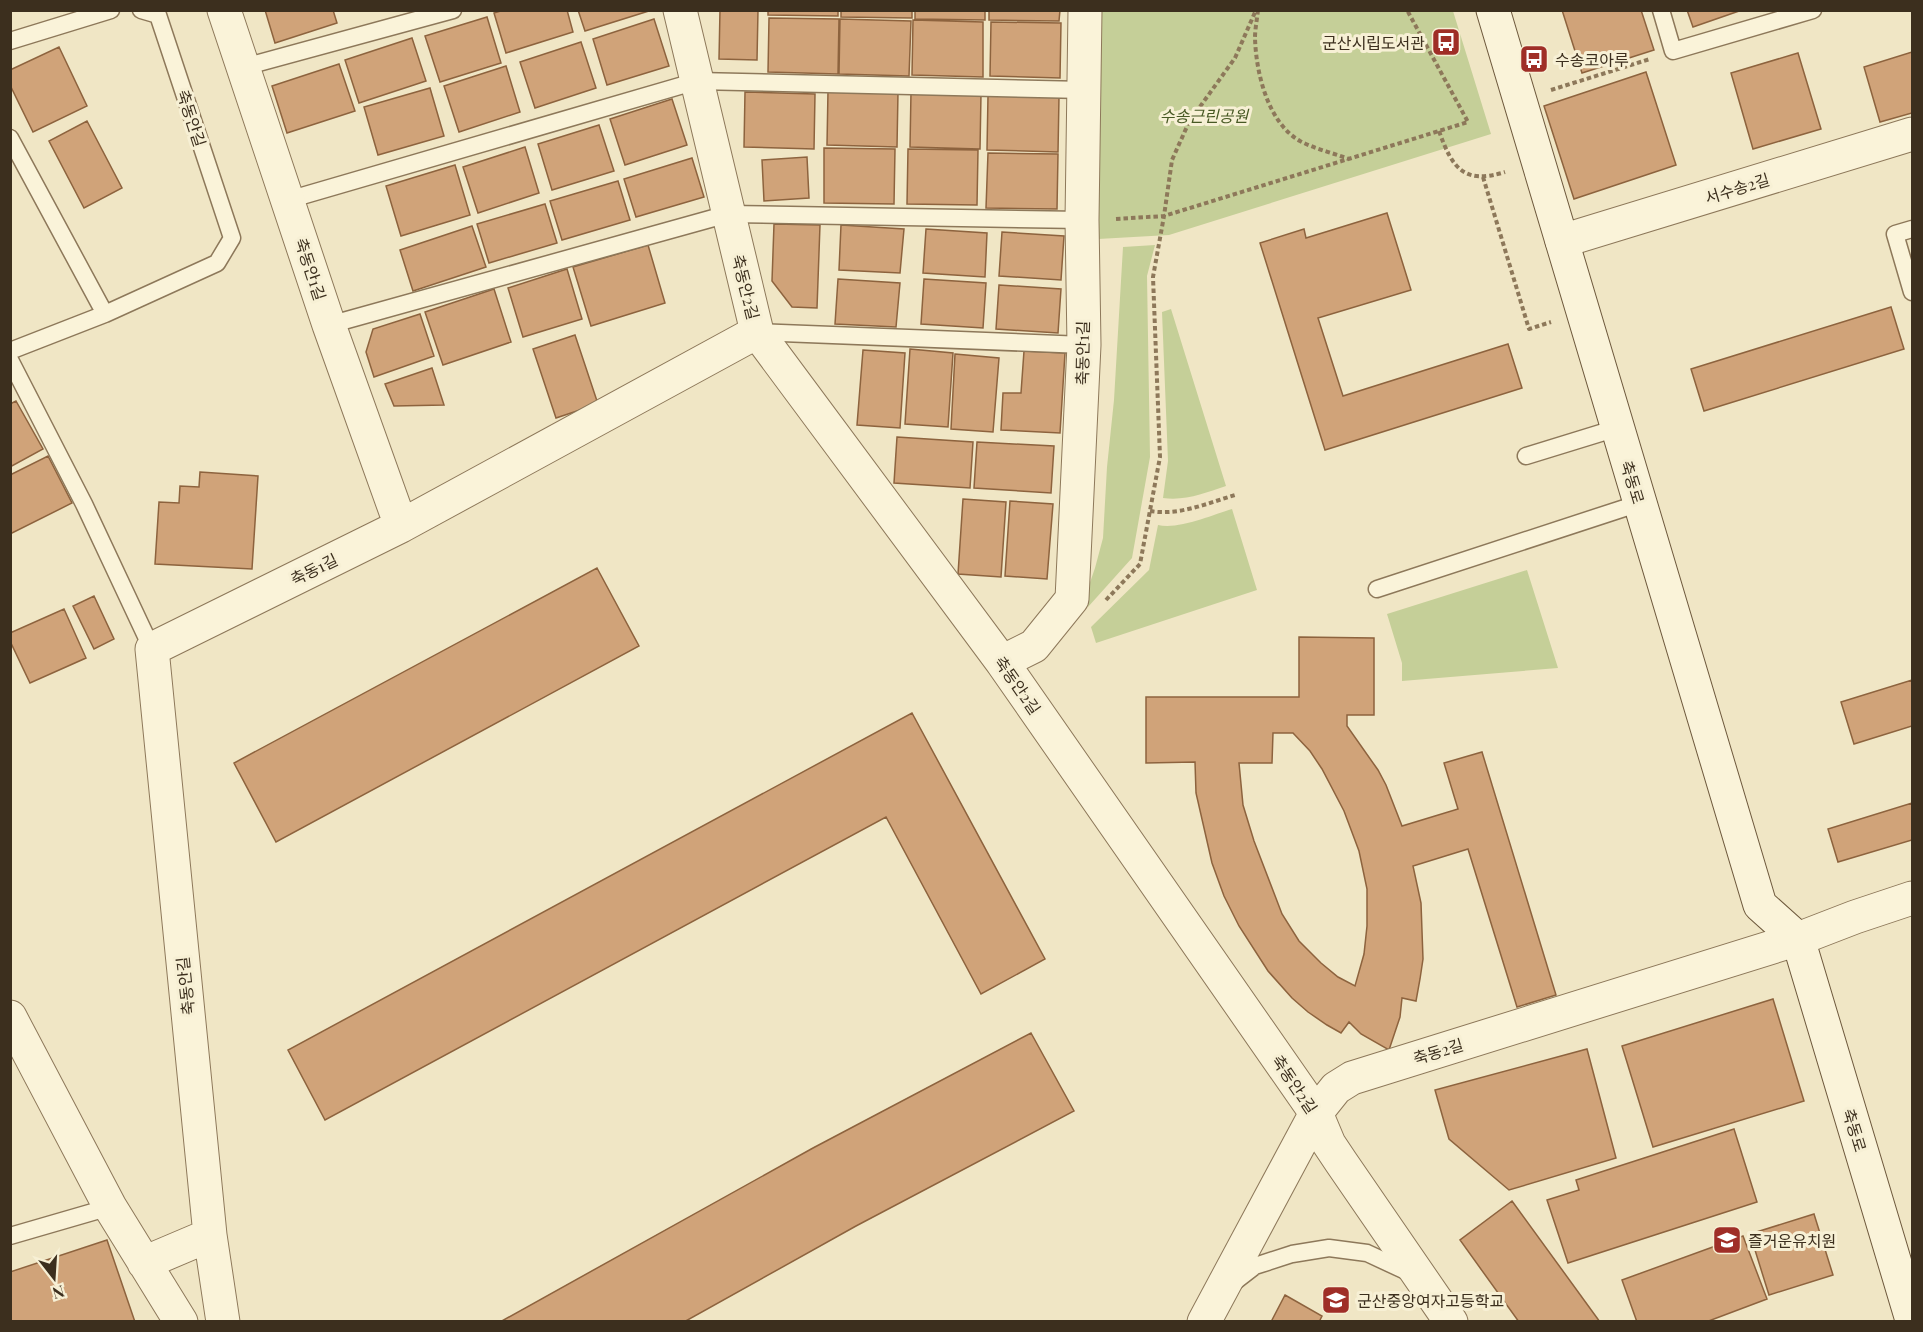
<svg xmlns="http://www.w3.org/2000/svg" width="1923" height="1332" font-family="'Playfair Display','Noto Sans KR',serif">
  <rect width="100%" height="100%" fill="#f0e6c5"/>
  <!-- green -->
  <path fill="#c5cf98" d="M1102,11H1453L1491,134L1169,235L1098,239Z
    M1155,245L1147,276L1150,457L1132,558L1088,607L1084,600L1095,568L1103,538L1107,467L1114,400L1123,247Z
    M1171,309L1226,486C1205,493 1186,501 1163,498L1168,461L1162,312Z
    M1232,509L1257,590L1096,643L1091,627L1149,570L1158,525C1178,530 1212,515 1232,509Z
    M1527,570L1558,668L1402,681V663L1387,614Z"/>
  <!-- building -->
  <path fill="#d0a379" stroke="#8d633e" stroke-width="1.5" fill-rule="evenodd" d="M265,10H333L337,23L275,43Z
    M504,10H567L573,32L506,53L494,13Z
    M578,10H652L585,31Z
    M720,10H758L757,60L719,59Z
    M768,10H838V16L768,15Z
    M841,10H912V18L841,17Z
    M915,10H985V20L915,19Z
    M989,10H1060L1059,21L989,20Z
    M1562,10H1641L1654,50L1582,73Z
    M1687,10H1742L1693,27Z
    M487,17L501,63L440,82L425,36Z
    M769,18L839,19L838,74L768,72Z
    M654,19L669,66L607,85L593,39Z
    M840,19L911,21L909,76L839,74Z
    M913,20L983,22V77L912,75Z
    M991,22L1061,23L1060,78L990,76Z
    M412,38L426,81L359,103L345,60Z
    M581,42L596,88L535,108L520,62Z
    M59,47L87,106L33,132L10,85V70Z
    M1912,52V113L1880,122L1864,67Z
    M1798,53L1821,129L1753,149L1731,73Z
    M339,64L355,111L287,133L272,86Z
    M506,66L520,112L459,132L444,86Z
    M1646,72L1676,165L1574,199L1544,106Z
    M430,88L444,136L378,155L364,107Z
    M828,91L898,92L897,147L827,145Z
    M745,92L815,94L814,149L744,147Z
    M911,92L981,94L980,149L910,147Z
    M988,96L1059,97L1058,152L987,150Z
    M672,99L687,145L625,165L610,119Z
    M87,121L122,188L84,208L49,141Z
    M599,125L614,171L552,190L538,144Z
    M525,147L539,193L478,213L463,167Z
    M824,148L895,149L894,204L824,203Z
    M908,149L978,150L977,205L907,204Z
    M988,153L1058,154L1057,209L986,208Z
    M807,157L809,198L764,201L762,160Z
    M692,158L704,197L636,217L624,179Z
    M455,165L470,215L401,236L386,186Z
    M618,181L630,220L562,240L550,201Z
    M545,204L557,243L489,263L477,224Z
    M1387,213L1411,290L1318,318L1343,396L1508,344L1522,388L1325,450L1260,243L1304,229L1306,238Z
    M774,224L820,225L817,308L792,307L772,281Z
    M841,225L904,229L900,273L839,270Z
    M472,226L486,267L413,291L400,250Z
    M926,229L987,233L985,277L923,273Z
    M1002,232L1064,236L1061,280L999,276Z
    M648,245L665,303L591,326L573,267Z
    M567,269L582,319L523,337L508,288Z
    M838,279L900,283L896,327L835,324Z
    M924,279L986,283L983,328L921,324Z
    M999,285L1061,289L1058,333L996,329Z
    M494,289L511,342L443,365L425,312Z
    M1891,307L1904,349L1704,411L1691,369Z
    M420,314L434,356L374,377L366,352L373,329Z
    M575,335L598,404L556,418L533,349Z
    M910,349L953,353L948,427L905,424Z
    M863,350L905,353L900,428L857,425Z
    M1024,351L1065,353L1060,433L1001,430L1003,393H1021Z
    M955,354L999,358L993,432L951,429Z
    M432,368L444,405L394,406L385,384Z
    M16,401L43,449L10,467V404Z
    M897,437L973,442L970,488L894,483Z
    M977,442L1054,446L1051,493L974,488Z
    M48,456L72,503L10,534V475Z
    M200,472L258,476L252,569L155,564L159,502L179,503L180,486L199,487Z
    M963,499L1006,502L1001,577L958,574Z
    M1010,501L1053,504L1047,579L1005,576Z
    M597,568L639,646L276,842L234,763Z
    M94,596L114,639L94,649L73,606Z
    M64,609L86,658L30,683L10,641V633Z
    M1299,637L1374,638V715H1347V726L1378,770L1386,785L1402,826L1458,809L1444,763L1482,752L1556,995L1517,1007L1468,849L1413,866L1421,903L1423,959L1420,979L1416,1001L1402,998L1400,1017L1389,1050L1361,1034L1349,1022L1341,1033L1327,1025L1308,1012L1292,998L1268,971L1239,926L1224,896L1212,863L1196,793L1195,762L1146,763V697H1299ZM1273,733H1293L1310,751L1322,769L1344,811L1359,851L1367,889V926L1364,954L1355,986L1338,977L1321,963L1299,941L1282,914L1254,841L1243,805L1239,763H1272Z
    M1912,680V726L1854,744L1841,702Z
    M912,713L1045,959L981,994L886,817L325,1120L288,1050Z
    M1912,803V840L1838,862L1828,829Z
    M1773,999L1804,1101L1653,1147L1622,1046Z
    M1031,1033L1074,1111L856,1226L684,1322H500L813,1148Z
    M1587,1049L1616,1158L1509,1190L1449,1139L1435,1090Z
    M1734,1129L1757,1202L1568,1263L1547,1200L1579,1190L1576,1180Z
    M1512,1201L1600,1322H1519L1460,1240Z
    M1814,1214L1833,1275L1769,1295L1750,1234Z
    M1743,1236L1767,1299L1706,1322H1637L1622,1280Z
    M107,1240L135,1322H10V1272Z
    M1285,1295L1322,1316L1319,1322H1271Z"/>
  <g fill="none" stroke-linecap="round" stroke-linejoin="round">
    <!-- lane casing -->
    <g stroke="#8d785a" stroke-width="19">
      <path id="lane" d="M1661,10L1673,51L1813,10
        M10,41L111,10
        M244,67L453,10
        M10,138L105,314
        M288,200L697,81L1084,90
        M1912,229L1895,234L1912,292
        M329,325L728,214L1082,220
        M758,332L1084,345
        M10,351L105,314L217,263L232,238L158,15L141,10
        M10,360L84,504L152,649
        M1526,456L1617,428
        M1377,589L1640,503
        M10,1236L110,1207
        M1233,1283L1255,1266L1292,1254L1329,1248L1367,1253L1410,1273"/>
    </g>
    <!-- street casing -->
    <g stroke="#8d785a" stroke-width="35">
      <path id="street" d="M224,10L329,325L401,526
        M680,10L757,332L1002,662L1316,1113L1329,1144L1341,1162L1451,1322
        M1562,241L1912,134
        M1002,662L1034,646L1072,599L1084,345L1082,220L1085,10
        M10,1017L110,1207L181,1322
        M144,1263L210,1235
        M223,1322L210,1235L152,649L401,526L757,332
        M1204,1322L1316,1113L1336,1088L1352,1078L1798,939L1855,917L1912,898"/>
    </g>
    <!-- secondary casing -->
    <g stroke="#6e593d" stroke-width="35">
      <path id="secondary" d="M1493,10L1760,905L1798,939L1912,1320"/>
    </g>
    <!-- path -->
    <path stroke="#8d785a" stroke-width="4" stroke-dasharray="4.5 3" stroke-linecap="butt" d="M1258,10C1257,20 1255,29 1255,38C1256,73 1268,123 1300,141C1315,149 1333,153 1349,159
      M1551,90L1650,59
      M1439,131C1452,168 1464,185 1505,172
      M1483,177L1529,329L1551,322
      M1116,219L1164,216L1468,122L1407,10
      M1150,511C1179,516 1208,503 1235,495
      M1106,600L1140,564L1160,457L1153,277L1164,216L1172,160L1189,122L1235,58L1256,10"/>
    <!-- lane -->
    <use href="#lane" stroke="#faf3d9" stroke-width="16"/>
    <!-- street -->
    <use href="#street" stroke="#faf3d9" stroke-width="33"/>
    <!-- secondary -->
    <use href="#secondary" stroke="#faf3d9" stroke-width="33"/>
  </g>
  <!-- icons -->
  <defs>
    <g id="bus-square" transform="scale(1.5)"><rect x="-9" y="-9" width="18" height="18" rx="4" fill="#9f2e27" stroke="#f7f0d5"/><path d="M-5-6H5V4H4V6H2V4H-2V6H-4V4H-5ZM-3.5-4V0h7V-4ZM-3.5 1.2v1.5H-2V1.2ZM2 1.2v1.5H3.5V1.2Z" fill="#fff"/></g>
    <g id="school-square" transform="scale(1.5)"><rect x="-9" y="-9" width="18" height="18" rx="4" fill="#9f2e27" stroke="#f7f0d5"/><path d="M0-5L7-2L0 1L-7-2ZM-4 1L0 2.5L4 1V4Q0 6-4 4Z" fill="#fff"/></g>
  </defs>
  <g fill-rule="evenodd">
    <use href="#bus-square" x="1446" y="42"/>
    <use href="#bus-square" x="1534" y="59"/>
    <use href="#school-square" x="1727" y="1240"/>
    <use href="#school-square" x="1336" y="1300"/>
  </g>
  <g text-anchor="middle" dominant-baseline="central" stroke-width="6" stroke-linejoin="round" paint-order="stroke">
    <!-- poi labels -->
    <g font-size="16" fill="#3c2f1e" stroke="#f7f0d5" text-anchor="start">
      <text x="1425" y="42" text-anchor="end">군산시립도서관</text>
      <text x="1555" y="59">수송코아루</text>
      <text x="1748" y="1240">즐거운유치원</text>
      <text x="1357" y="1300">군산중앙여자고등학교</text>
    </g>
    <!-- park labels -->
    <g font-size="16" font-style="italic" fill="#485924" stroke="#f7f0d5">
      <text x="1204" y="115">수송근린공원</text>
    </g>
    <!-- street labels -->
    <g font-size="16" fill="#3c2f1e" stroke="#f7f0d5">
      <text transform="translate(192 118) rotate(72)">축동안길</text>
      <text transform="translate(1737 188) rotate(-17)">서수송2길</text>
      <text transform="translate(311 269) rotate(72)">축동안1길</text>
      <text transform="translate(746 287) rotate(76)">축동안2길</text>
      <text transform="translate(1082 353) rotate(-89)">축동안1길</text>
      <text transform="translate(1633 482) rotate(73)">축동로</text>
      <text transform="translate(314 569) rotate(-26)">축동1길</text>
      <text transform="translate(1018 685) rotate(55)">축동안2길</text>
      <text transform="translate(185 986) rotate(-96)">축동안길</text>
      <text transform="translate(1438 1051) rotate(-17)">축동2길</text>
      <text transform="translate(1295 1084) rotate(56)">축동안2길</text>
      <text transform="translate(1855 1130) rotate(73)">축동로</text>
    </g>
  </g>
  <!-- border -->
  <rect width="1923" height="1332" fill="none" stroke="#3c2f1e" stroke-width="24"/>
  <!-- north arrow -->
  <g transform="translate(54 1278) rotate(163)" stroke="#f7f0d5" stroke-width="4.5" paint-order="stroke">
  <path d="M0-4.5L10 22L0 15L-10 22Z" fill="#3c2f1e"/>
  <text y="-9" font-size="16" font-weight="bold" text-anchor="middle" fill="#3c2f1e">N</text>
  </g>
</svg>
